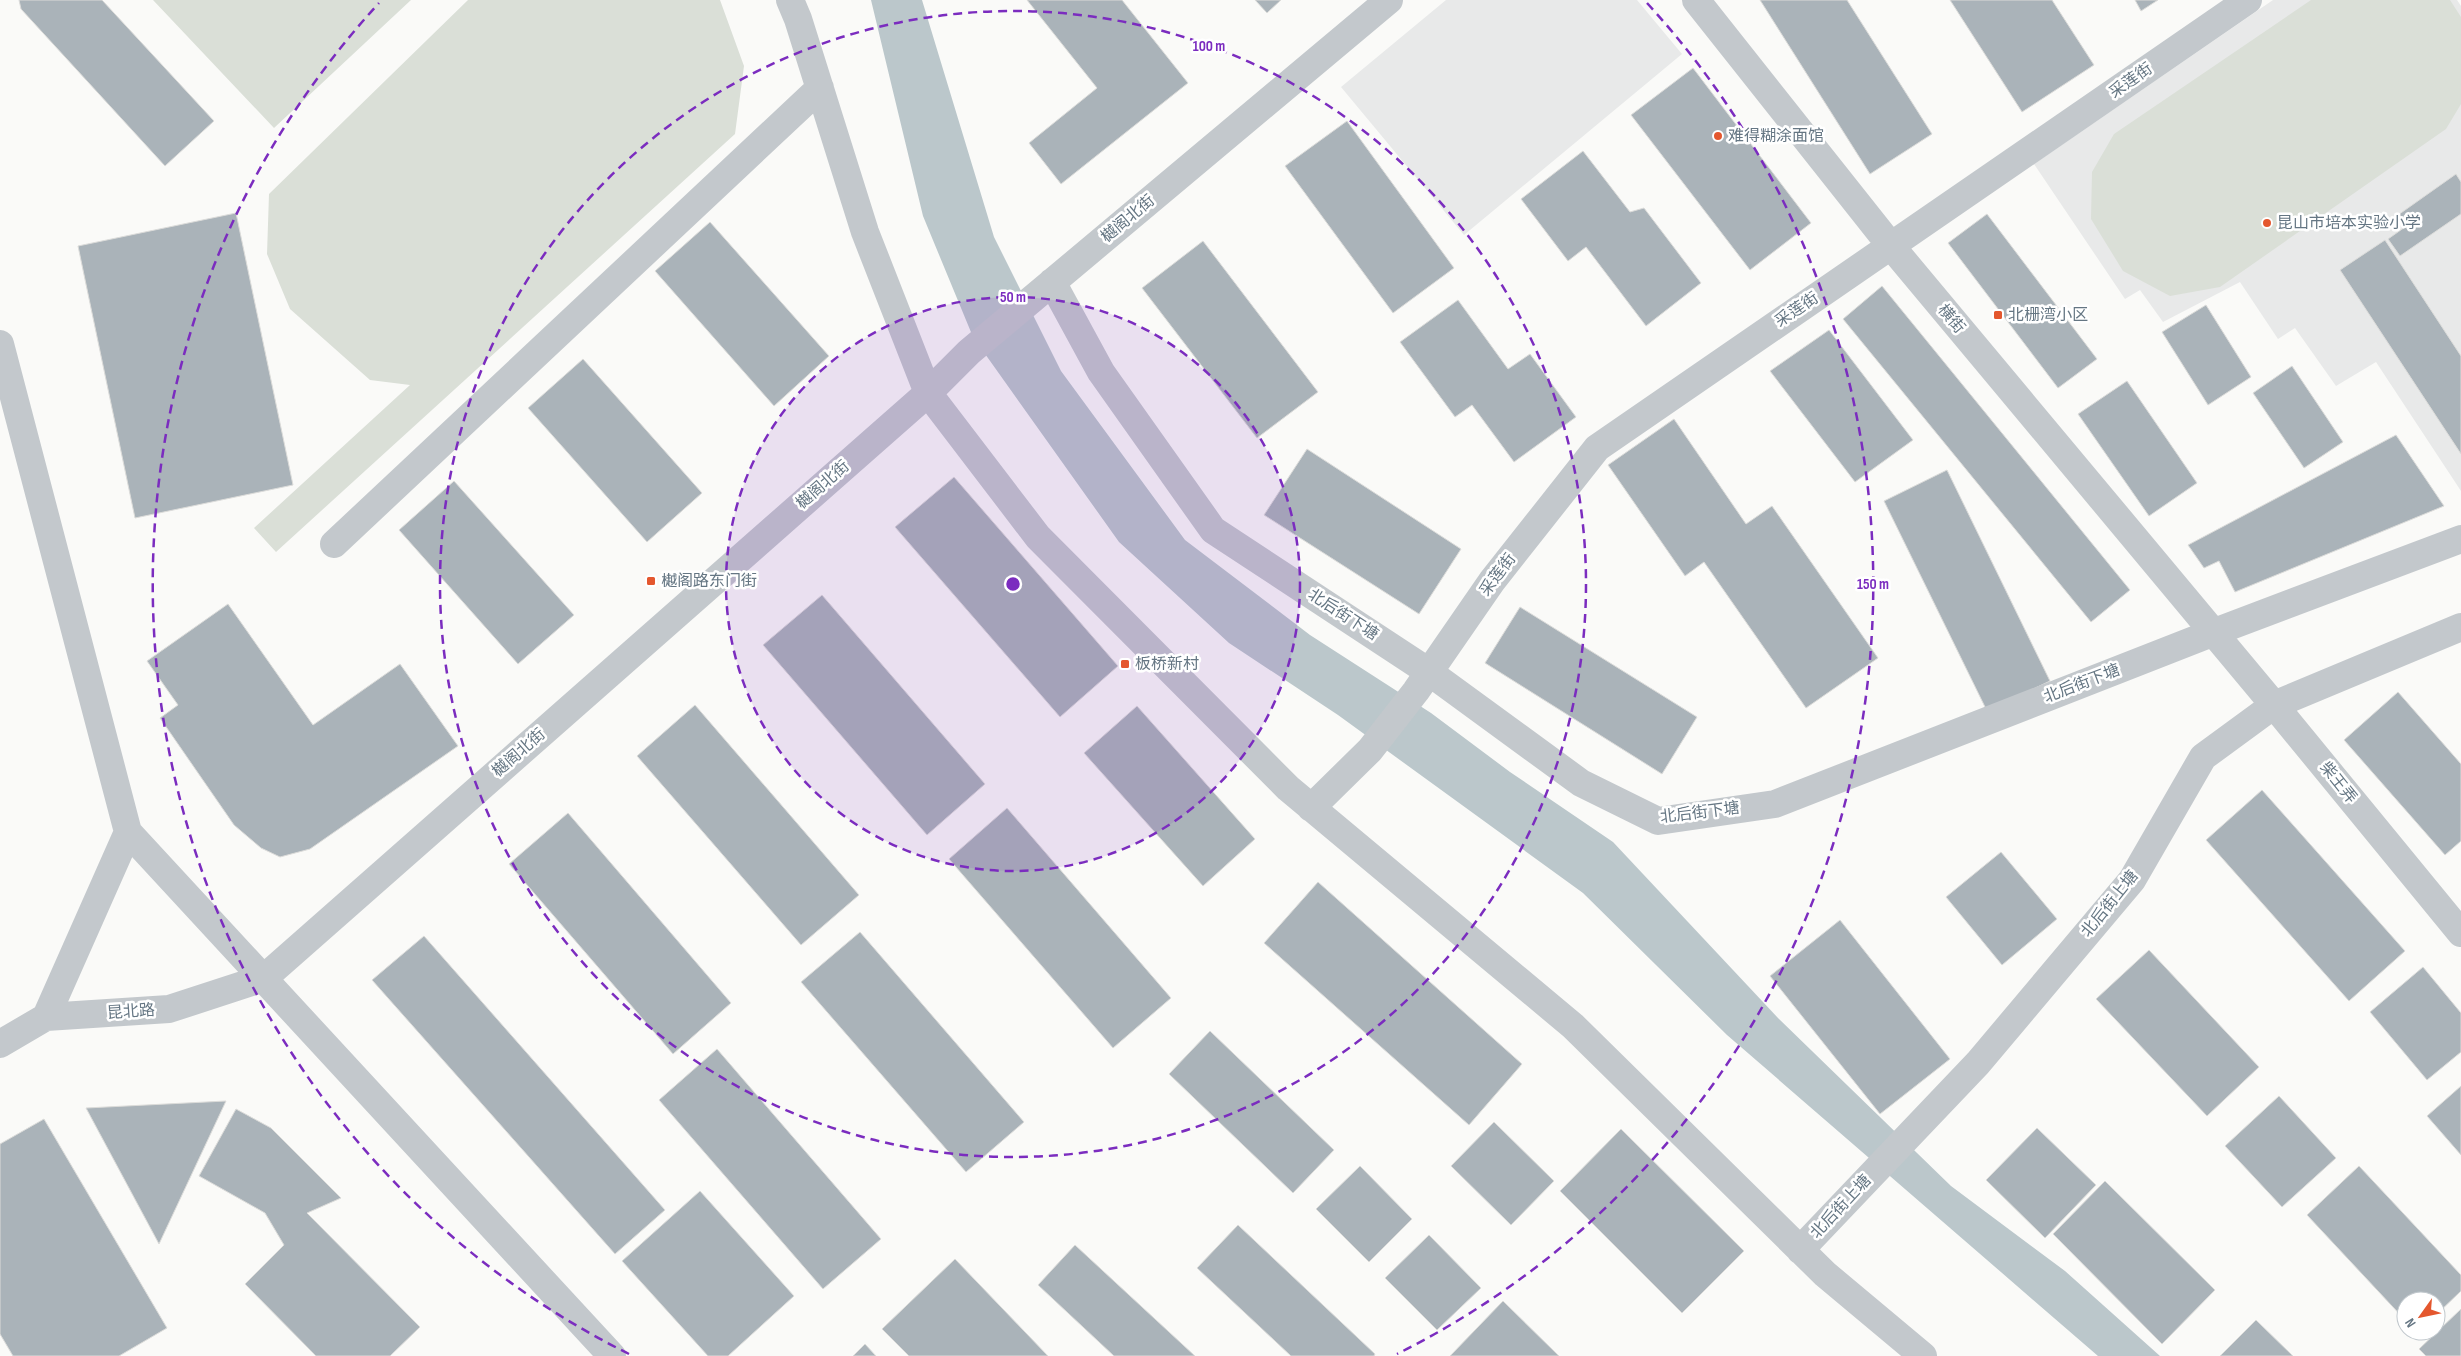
<svg xmlns="http://www.w3.org/2000/svg" width="2461" height="1356" font-family="'Sofia Sans Condensed','Noto Sans SC',sans-serif">
  <rect width="100%" height="100%" fill="#fafaf8"/>
  <!-- built -->
  <path fill="#e8e9e9" d="M1446,0H1637L1682,54L1464,235L1341,87Z
    M2273,0H2457L2461,6V491L2376,362L2336,386L2295,328L2278,339L2240,282L2163,322L2140,290L2125,299L2034,164Z"/>
  <!-- green -->
  <path fill="#dadfd7" d="M153,0H411L274,128Z
    M468,0H720L744,66L735,134L276,552L254,528L410,385L370,380L290,309L267,254L269,194Z
    M2311,0H2450L2461,17V104L2446,129L2220,287L2170,296L2123,271L2091,219L2092,172L2114,134Z"/>
  <!-- water -->
  <path fill="#bbc7cb" d="M871,0H922L994,237L1061,371L1185,540L1310,635L1431,713L1510,772L1613,842L1778,1018L1951,1186L2065,1271L2160,1356H2098L1727,1035L1583,893L1338,715L1229,643L1119,542L973,337L923,216Z"/>
  <!-- building -->
  <path fill="#aab3b9" stroke="#dcdcda" d="M19,0H102L214,121L165,166L21,9Z
    M1027,0H1122L1188,83L1061,184L1029,143L1097,88Z
    M1255,0H1281L1267,13Z
    M1760,0H1847L1932,134L1870,174Z
    M1950,0H2052L2094,65L2022,112Z
    M2135,0H2158L2141,11Z
    M1693,68L1811,223L1750,270L1631,115Z
    M1347,121L1454,268L1393,313L1285,166Z
    M1583,151L1630,212L1644,208L1701,283L1646,326L1586,247L1568,261L1521,199Z
    M2456,174L2461,182V214L2400,256L2388,239L2405,227L2398,215Z
    M236,213L293,485L135,518L78,246Z
    M1987,214L2097,359L2058,388L1948,243Z
    M710,222L829,356L774,406L655,271Z
    M2385,240L2461,356V454L2340,270Z
    M1203,241L1318,392L1257,438L1142,288Z
    M1882,286L2130,590L2091,622L1843,319Z
    M1458,300L1508,369L1530,354L1576,417L1514,462L1472,405L1455,417L1400,342Z
    M2206,305L2251,377L2208,405L2162,332Z
    M1829,330L1913,440L1855,482L1770,371Z
    M583,359L702,493L647,542L528,408Z
    M2292,366L2343,442L2304,468L2253,393Z
    M2127,381L2197,483L2149,516L2078,414Z
    M1674,419L1746,524L1772,506L1878,658L1806,708L1704,562L1685,576L1608,465Z
    M2396,435L2444,506L2235,592L2219,561L2204,568L2188,545Z
    M1307,449L1461,549L1419,614L1264,515Z
    M1947,470L2050,681L1987,711L1884,501Z
    M954,477L1118,666L1060,717L895,527Z
    M454,481L574,615L518,664L399,530Z
    M822,595L985,784L927,835L763,645Z
    M228,604L313,725L400,664L458,746L310,849L280,857L261,848L234,825L160,718L178,705L147,661Z
    M1520,607L1697,717L1662,774L1485,663Z
    M2398,692L2461,764V841L2445,855L2344,740Z
    M695,705L859,895L801,945L637,756Z
    M1137,706L1255,839L1203,886L1084,753Z
    M2262,790L2405,951L2349,1001L2206,840Z
    M1007,808L1171,998L1113,1048L949,859Z
    M568,813L731,1003L673,1054L509,864Z
    M2001,852L2057,919L2002,965L1946,897Z
    M1318,882L1522,1064L1469,1125L1264,943Z
    M1840,920L1950,1059L1880,1114L1770,976Z
    M860,932L1024,1122L966,1172L801,982Z
    M424,936L665,1210L615,1254L372,980Z
    M2149,950L2259,1067L2207,1116L2096,999Z
    M2423,967L2461,1013V1052L2427,1080L2370,1012Z
    M1210,1031L1334,1150L1293,1193L1169,1074Z
    M717,1049L881,1239L823,1289L659,1100Z
    M2461,1086V1155L2427,1116Z
    M2279,1096L2336,1158L2282,1207L2225,1146Z
    M226,1101L159,1244L86,1108Z
    M236,1109L271,1128L341,1198L307,1213L420,1327L390,1356H316L245,1284L284,1245L265,1213L199,1176Z
    M44,1119L167,1328L119,1356H13L0,1334V1144Z
    M1494,1122L1554,1181L1511,1225L1451,1166Z
    M2037,1128L2096,1185L2045,1238L1986,1180Z
    M1621,1129L1744,1251L1682,1313L1560,1191Z
    M1360,1166L1412,1219L1369,1262L1316,1209Z
    M2359,1166L2461,1275V1291L2436,1315V1301H2406V1321L2307,1215Z
    M2105,1181L2215,1290L2162,1344L2053,1234Z
    M700,1191L794,1296L728,1356H708L622,1261Z
    M1238,1225L1375,1354L1374,1356H1291L1197,1268Z
    M1429,1235L1481,1288L1437,1330L1385,1278Z
    M1075,1245L1195,1356H1114L1038,1285Z
    M955,1259L1048,1356H909L882,1329Z
    M1503,1301L1559,1356H1450Z
    M2461,1309V1356H2426L2419,1349Z
    M2256,1320L2293,1356H2220Z
    M865,1344L876,1356H853Z"/>
  <g fill="none" stroke-linecap="round" stroke-linejoin="round">
    <!-- minor -->
    <path stroke="#c3c8cc" stroke-width="28" d="M790,0L798,19L865,232L928,393L1038,537L1288,788L1573,1026L1825,1274L1923,1356
      M1696,0L1891,246L2274,705L2461,933
      M1052,282L1101,372L1213,530L1429,672L1581,783L1658,821L1775,804L2212,633L2461,539
      M0,344L128,832L612,1356
      M334,544L820,88
      M1311,808L1370,750L1416,691L1492,581L1597,448L2248,0
      M46,1017L128,832
      M0,1044L46,1017L169,1009L264,978L928,393L969,352L1389,0
      M1800,1250L1978,1063L2132,880L2203,757L2274,705L2461,627"/>
  </g>
  <!-- distance rings -->
  <circle cx="1013" cy="584" r="287" fill="#7b2cbf" fill-opacity=".12"/>
  <g fill="none" stroke="#7b2cbf" stroke-width="2.5" stroke-dasharray="9 6">
    <circle cx="1013" cy="584" r="287"/>
    <circle cx="1013" cy="584" r="573"/>
    <path d="M629 1354A860 860 0 0 1 379 3M1647 3A860 860 0 0 1 1397 1354"/>
  </g>
  <!-- markers -->
  <g fill="#e4572e" stroke="#fff" stroke-width="2">
    <circle cx="1718" cy="136" r="5"/>
    <circle cx="2267" cy="223" r="5"/>
    <rect x="1993" y="310" width="10" height="10" rx="2.5"/>
    <rect x="646" y="576" width="10" height="10" rx="2.5"/>
    <rect x="1120" y="659" width="10" height="10" rx="2.5"/>
  </g>
  <g text-anchor="middle" dominant-baseline="central" stroke-width="5" stroke-linejoin="round" paint-order="stroke">
    <!-- street labels -->
    <g font-size="16" fill="#657683" stroke="#fff">
      <text transform="translate(2131 81) rotate(-35)">采莲街</text>
      <text transform="translate(1128 219) rotate(-40)">樾阁北街</text>
      <text transform="translate(1797 310) rotate(-34)">采莲街</text>
      <text transform="translate(1951 319) rotate(50)">横街</text>
      <text transform="translate(823 485) rotate(-41)">樾阁北街</text>
      <text transform="translate(1498 575) rotate(-53)">采莲街</text>
      <text transform="translate(1343 615) rotate(33)">北后街下塘</text>
      <text transform="translate(2082 684) rotate(-21)">北后街下塘</text>
      <text transform="translate(519 753) rotate(-41)">樾阁北街</text>
      <text transform="translate(2338 783) rotate(51)">柴王弄</text>
      <text transform="translate(1700 813) rotate(-7)">北后街下塘</text>
      <text transform="translate(2110 904) rotate(-51)">北后街上塘</text>
      <text transform="translate(131 1012) rotate(-4)">昆北路</text>
      <text transform="translate(1841 1207) rotate(-47)">北后街上塘</text>
    </g>
    <!-- poi labels -->
    <g font-size="16" fill="#657683" stroke="#fff" text-anchor="start">
      <text x="1728" y="136">难得糊涂面馆</text>
      <text x="2277" y="223">昆山市培本实验小学</text>
      <text x="2008" y="315">北栅湾小区</text>
      <text x="661" y="581">樾阁路东门街</text>
      <text x="1135" y="664">板桥新村</text>
    </g>
  </g>
  <circle cx="1013" cy="584" r="8" fill="#7b2cbf" stroke="#fff" stroke-width="2.5"/>
  <g font-size="15" text-anchor="middle" font-weight="bold" fill="#7b2cbf" stroke="#fff" stroke-width="5" stroke-linejoin="round" paint-order="stroke">
    <text x="1209" y="51">100 m</text>
    <text x="1013" y="302">50 m</text>
    <text x="1873" y="589">150 m</text>
  </g>
  <!-- north arrow -->
  <g transform="translate(2421 1316) rotate(237)"><circle r="24" fill="#ffffff" stroke="#c1c8cd"/>
  <path d="M0-4L9 19L0 12L-9 19Z" fill="#e4572e"/>
  <text y="-8" font-size="14" font-weight="bold" text-anchor="middle" fill="#657683">N</text>
  </g>
</svg>
